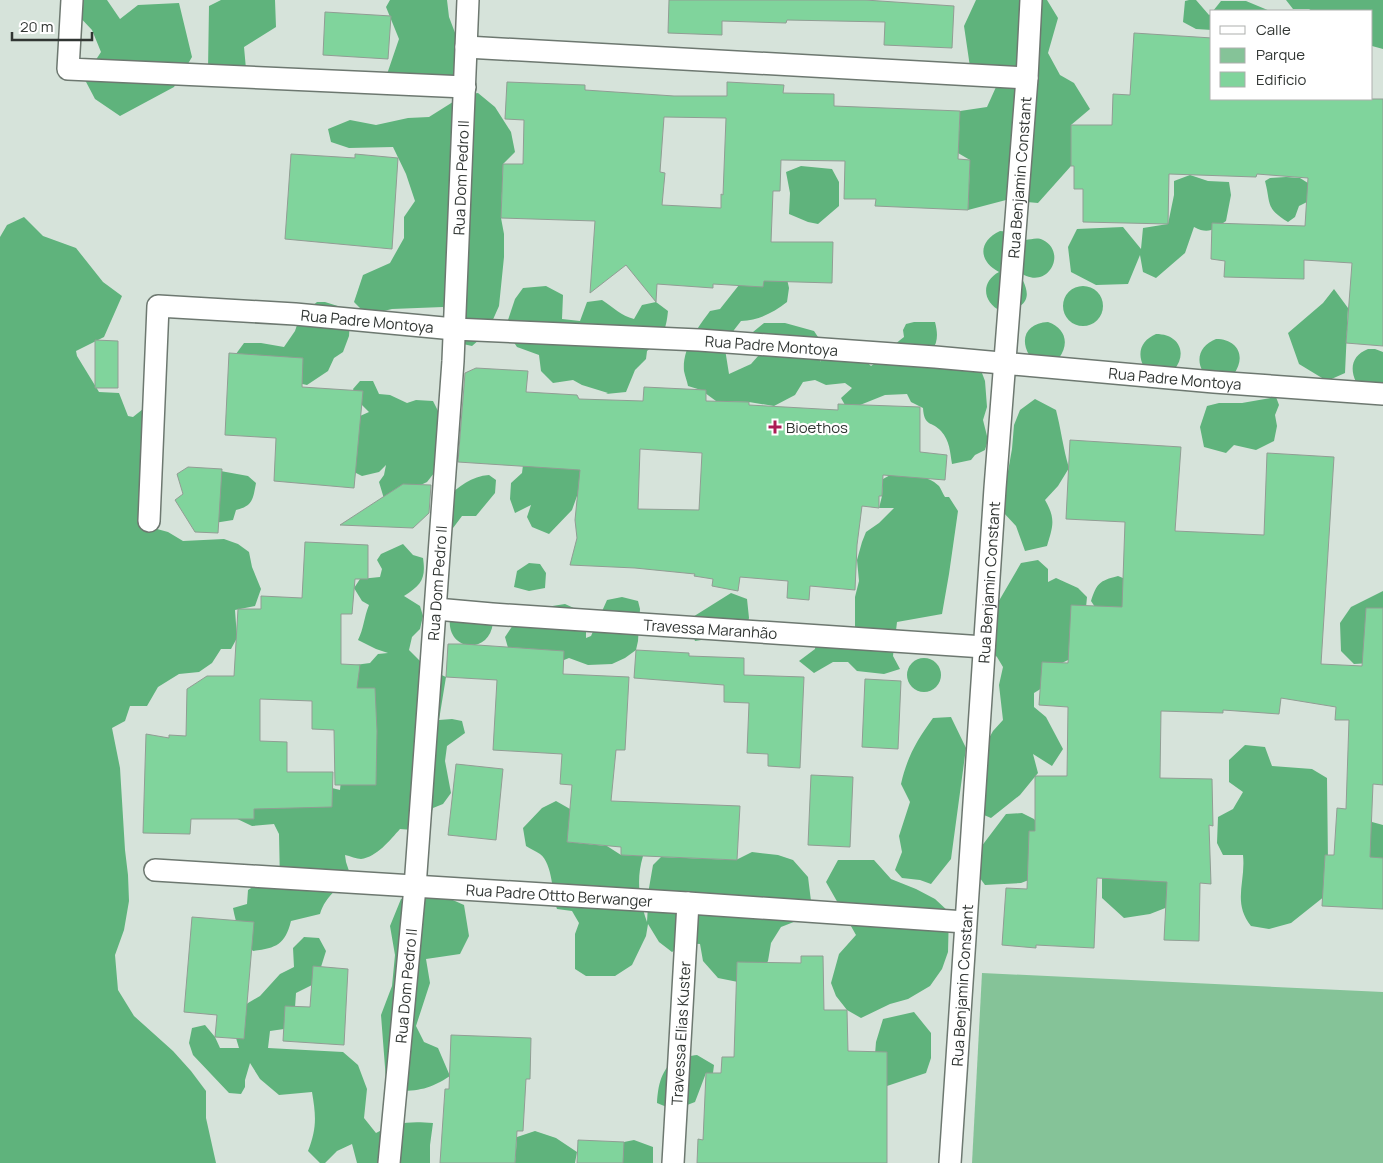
<svg xmlns="http://www.w3.org/2000/svg" width="1383" height="1163" font-family="Manrope,sans-serif">
  <rect width="100%" height="100%" fill="#d6e3da"/>
  <!-- green -->
  <path fill="#85c398" d="M982,973L1383,992V1163H972Z"/>
  <!-- forest -->
  <path fill="#5fb37c" d="M79,0H107L120,19L138,5L179,3L192,57L174,87L120,116L95,99L84,78L101,52L92,30L75,12Z
    M221,0H275L276,27L244,47L246,69L208,70L209,6Z
    M390,0H447L449,17L465,59L451,88L386,77L399,39L386,7Z
    M1047,0L1058,18L1048,53L1060,75L1074,83L1090,109L1071,125V166L1038,203L1006,200L968,210L970,160L958,153L960,111L987,107L996,87L970,67L964,26L976,0Z
    M1189,0H1196L1209,15L1212,13V30L1196,29L1183,22L1185,1Z
    M1286,0H1383V49L1372,46V11H1312L1309,9H1293Z
    M1221,1H1246L1270,11H1213Z
    M478,93L495,107L511,132L515,152L503,164L501,218L504,234V257L499,306L487,333L472,346L454,342L443,307L392,309L367,315L354,302L363,275L390,263L404,238V217L415,201L406,174L393,147L349,148L331,142L328,129L350,120L376,125L408,118L429,117L464,95Z
    M801,166L832,169L839,182V206L818,224L808,222L789,214L790,193L786,172Z
    M1190,175L1208,181L1229,182L1231,195L1226,221C1214,229 1209,235 1194,227L1185,253L1156,278L1143,272L1140,255L1128,284L1096,285L1071,272L1068,247L1077,229L1123,227L1141,249L1143,228L1168,224L1174,195V181Z
    M1286,177L1300,178L1311,185L1307,202L1299,206L1295,217L1288,222C1265,208 1271,204 1265,181L1270,178Z
    M24,217L43,236L76,248L103,282L122,296L104,337L76,351L77,356L99,392L119,393L128,416L133,417L143,409L145,400L146,526L168,532L183,541L224,539L238,544L249,552L252,567L261,589L255,606L235,610L237,638L231,649H221L212,663L199,672L179,674L158,687L147,706H130L125,721L112,728L120,768L125,850L128,875L129,901L124,930L115,955L118,990L134,1016L173,1051L191,1071L206,1091V1118L216,1163H0V237L7,225Z
    M1000,231C1009,231 1013,236 1021,239C1028,242 1035,236 1043,240C1069,253 1046,295 1017,270C1023,280 1034,297 1020,306C1015,309 1006,310 1001,311C983,303 980,282 999,272C978,261 978,241 1000,231Z
    M759,274L787,279L789,288L787,302C773,313 759,320 741,321L734,330L725,349L729,374L751,364L759,355L753,332L764,323H785L814,331L824,346L820,362L823,357L864,359L871,366C886,357 891,346 904,337L903,330L906,324L914,322H935C938,334 938,341 932,351L954,364L982,373L985,381L987,407L983,420L988,440L985,450L975,455L971,460L952,464C950,452 950,441 941,431C932,421 924,427 923,408L911,402L907,394L885,395L855,407L845,405L841,398L852,388L845,383L826,385L815,380L803,382L795,395L774,406L749,402L716,401L701,390L688,386C687,381 685,376 684,371C682,349 698,327 710,311L720,309L739,285Z
    M1063 306a20 20 0 1 1 40 0a20 20 0 1 1-40 0Z
    M546,286L563,295L562,319L580,321L587,302L602,300C613,307 621,316 634,319L642,305L656,302L668,311C666,330 663,339 647,351L646,359L635,370L626,392L606,394L608,393L582,385L573,380L553,383L541,371L539,355L517,347L505,329L515,299L523,288Z
    M1334,289L1348,308L1345,373L1327,381L1299,364L1288,333L1323,303Z
    M317,302H325L344,308L350,321L349,336L343,352L334,358L328,371L307,385L293,382L233,358L244,343H261L284,347L295,331L300,316Z
    M1048,322C1065,328 1070,343 1059,358L1029,355C1019,337 1028,323 1048,322Z
    M1156,334C1179,334 1188,353 1174,370L1144,367C1136,352 1142,340 1156,334Z
    M1216,339C1238,339 1247,357 1233,375L1203,372C1195,358 1201,345 1216,339Z
    M1368,349H1375L1383,352V387L1356,382C1349,367 1353,355 1368,349Z
    M360,381H373L379,394L390,395L407,403L416,400L433,401L442,419V463L427,482L385,502L379,482L384,475L386,465L379,472L362,476L352,471L351,420L369,412L358,401L353,389Z
    M1276,397L1279,405L1275,415L1277,426L1274,441L1256,450L1234,445L1226,453L1204,447L1200,427L1207,406L1219,403H1242Z
    M1035,399L1056,410C1061,429 1063,448 1069,468L1058,486L1045,500C1056,519 1053,526 1047,546L1025,551L1016,526L1003,512L1005,488L1012,449L1014,425L1020,410Z
    M581,455L589,505L577,496L572,510L549,534L532,527L527,517L531,505L515,513L510,499L511,483L522,473L524,457Z
    M215,470L248,476L256,483C253,499 253,506 236,510L233,520L208,524Z
    M892,474C907,475 927,474 939,486C941,489 943,494 945,497H949L958,511L949,574L942,614L897,622L893,656L900,669L884,674L857,671L848,662H833L814,673L799,661L815,649L818,628L855,627V597L859,581L857,560L862,542L866,532L879,523L894,508H879L882,496L883,479Z
    M489,475L496,480L495,493L476,516H462L453,528L446,525V498C458,487 472,476 489,475Z
    M403,544L413,555L423,558C426,578 422,585 404,596L420,606L423,616L420,629L412,637L409,650L428,669L446,677L439,720L452,719L462,721L465,733L447,746L445,761L451,793L443,804L433,808L428,822L413,830L400,829C390,840 377,857 361,859C357,859 350,856 345,855L346,862L350,874C338,890 326,895 320,914L291,921C285,945 276,948 253,951C241,940 236,924 233,908L247,904L248,890L261,882L280,883L279,834L274,824L252,826L231,816L328,787L340,790L348,709L355,665L370,663L378,654L388,653L376,649L358,640C364,628 364,617 369,605L362,601L354,588L360,579L380,577L382,569L377,560L381,554Z
    M1038,560L1048,569V582L1056,578L1078,588L1087,597L1085,618L1076,656L1062,663L1047,685L1034,693V707L1046,717L1063,749L1052,766L1033,754L1038,773L1020,795L991,818L977,812L979,756L993,731L1003,720L999,685L1003,667L997,657L991,651L993,611L1021,563Z
    M529,563L540,564L546,573L545,588L529,591L514,587L517,571Z
    M1118,576L1135,583L1144,605L1099,613L1091,601C1097,583 1099,581 1118,576Z
    M1383,591V642L1371,663L1354,664L1341,651L1340,623L1351,607Z
    M731,593L747,599L749,618L744,636L714,638L695,641L688,620Z
    M622,597L638,601L640,609L638,641L636,650L625,658L612,664L588,665L569,658L559,662L510,655L505,637L515,622L546,607L565,604L589,615L586,622V638L591,636L607,600Z
    M450,618L493,623C489,656 446,651 450,618Z
    M907 675a17 17 0 1 1 34 0a17 17 0 1 1-34 0Z
    M951,717L966,748L951,859L931,884L920,880L902,878L895,870L902,852L899,836L910,802L901,784C907,757 917,740 933,718Z
    M1245,745L1265,747L1272,766L1312,769L1327,778L1328,863L1335,888L1291,923L1269,929L1251,926C1232,902 1246,882 1243,855H1223L1217,843L1218,817L1233,809L1243,792L1229,782V760Z
    M556,801L570,809L568,842L607,846L621,855L643,856C636,880 639,898 647,922L649,888L653,865L661,857L736,860L752,852L778,855L793,860L808,877L811,901L809,916L781,927L771,943L768,961L753,985L718,978L703,961L700,944L685,943L672,952L659,942L648,924L646,936L632,965L615,976H586L575,969V934L579,923L572,911L557,909C552,894 553,864 540,854C536,851 530,849 526,846L523,828L542,808Z
    M1022,813L1034,819L1041,828L1034,878L1021,883L985,885L974,870L981,847L1006,814Z
    M1372,822L1383,825V864L1366,874L1365,826Z
    M1178,857L1173,905L1150,914L1124,918L1102,898V872Z
    M838,860H874L891,879L916,889L935,899L949,912L948,952L942,969L930,986L908,999L890,1004L861,1018L847,1010L836,996L831,983L839,954L856,935L826,882Z
    M428,889L464,905L469,936L460,954L426,959L430,983L416,1026L424,1042L438,1048L450,1076C430,1089 419,1091 396,1091L386,1080L381,1015L392,986L395,955L390,926L401,899Z
    M304,937L319,938L326,951L321,967L312,985L296,993L294,1022L284,1029L270,1031L268,1048L343,1052L358,1065L367,1089L364,1118L376,1133C396,1122 410,1121 433,1123L430,1145V1163H357L352,1144L337,1151L325,1163H320L308,1151C317,1128 316,1116 312,1092L279,1095L260,1079L250,1063L245,1080V1087L241,1094L229,1093L193,1055L189,1043L192,1028L205,1025L215,1037L220,1048H239L233,1028L237,1013L248,1003L260,996L280,974L294,967L293,948Z
    M914,1012L931,1033V1058L926,1073L887,1086L874,1067L876,1042L883,1019Z
    M697,1055L714,1065L713,1073H706L695,1102L674,1110L657,1103C658,1086 661,1068 677,1059C682,1056 691,1056 697,1055Z
    M535,1131L556,1138L577,1152L575,1163H515L517,1137Z
    M634,1140L653,1147V1163H612L624,1142Z"/>
  <!-- building -->
  <path fill="#80d49c" stroke="#919d94" fill-rule="evenodd" d="M669,0H865L954,6L952,48L884,45L885,22L787,20L786,23L722,21V35L668,33Z
    M325,12L391,16L388,59L323,55Z
    M1134,33L1212,38V99H1383V346L1346,343L1352,263L1304,260V279L1224,277L1225,261L1211,259L1212,223L1305,226L1308,178L1257,174L1256,177L1169,174L1168,224L1083,222V189H1074V166H1071V125H1112L1113,94L1130,95Z
    M507,82L585,85V90L674,96H727V82L784,85L783,93L834,94V106L960,111L958,159L970,160L968,210L875,206L876,199H844L845,161L781,160L780,191H773L771,242H833L832,283L764,281L763,287L713,284V288L657,284L656,302L626,265L590,293L595,221L501,218L503,164H523L524,120L505,119ZM664,117L726,118L723,195L721,194V208L662,205L665,173L660,172Z
    M291,154L355,158V154L398,158L392,249L285,239Z
    M95,340L118,341V388H95Z
    M229,353L303,358L302,387L363,391L354,488L274,481L276,438L225,435Z
    M476,368L528,371L526,392L577,395L579,399L643,401L644,387L706,390V401L749,402V405L838,410V404L920,407V452L947,455L945,480L883,475L882,496H879V508L862,506L857,545L855,590L810,586L809,600L787,598L788,581L740,577L738,591L712,586L713,579L694,576L695,574L635,568L570,565L577,538L575,520L580,470L458,462L465,373ZM640,449L702,453L699,510L638,509Z
    M1070,440L1181,447L1175,531L1264,535L1267,453L1334,457L1321,664L1362,666L1366,608H1383V785L1373,784L1370,857L1383,858V909L1322,906L1325,855H1334L1337,808L1346,809L1349,720H1335L1336,707L1281,698L1279,714L1223,710V713L1161,711L1160,778L1212,779L1213,826L1209,825L1211,884L1200,883L1199,941L1164,940L1167,882L1097,878L1094,948L1036,945V948L1002,945L1006,888L1027,889L1029,831H1035V776H1067L1068,707L1039,705L1042,662L1068,663L1071,605L1122,607L1125,522L1066,519Z
    M188,467L222,469L218,533L195,532L175,500L183,494L177,474Z
    M403,484L431,485L429,513L413,528L340,525Z
    M305,542L368,545V579H355L352,614H341V664L360,665L357,688H375L377,731L376,785H335L334,730L312,729V701L260,699V741L287,742V772H333L332,807L254,809V819H191L190,834L143,833L146,734L169,738V735L186,736L187,689L207,676H234L238,609H261V596L302,598Z
    M448,644H463L564,651L563,674L629,677L625,750H616L611,801L740,806L737,860L621,855V847L567,842L572,785L560,784L562,754L493,750L497,680L446,677Z
    M636,650L689,653V656L744,658V675L804,677L800,768L768,766V754L747,753L749,703L724,702V685L634,678Z
    M865,679L901,681L898,749L862,747Z
    M456,764L503,769L496,840L448,835Z
    M811,775L853,777L850,847L808,845Z
    M192,917L254,922L244,1039L215,1037L217,1015L184,1012Z
    M801,956H823L824,1010H847L848,1051L887,1052V1163H697L698,1139L703,1140L706,1073H721L722,1057H734L737,962L801,963Z
    M313,966L348,969L344,1045L283,1041L285,1006L310,1007Z
    M451,1035L531,1038L530,1079H526L523,1131H517L515,1163H440L445,1089H449Z
    M578,1140L624,1142L623,1163H577Z"/>
  <g fill="none" stroke-linecap="round" stroke-linejoin="round">
    <!-- minor casing -->
    <g stroke="#6d7870" stroke-width="24">
      <g id="minor">
        <path d="M72,0L68,69L465,87"/>
        <path d="M466,47L1027,78"/>
        <path id="s1" d="M149,521L158,306L295,314L454,329L699,340L935,357L1214,382L1383,394"/>
        <path id="s2" d="M436,609L492,614L984,647"/>
        <path id="s3" d="M155,870L688,903L965,922"/>
        <path id="s4" d="M389,1163L415,887L453,361L468,0"/>
        <path id="s5" d="M673,1163L688,903"/>
        <path id="s6" d="M950,1163L995,488L1027,78L1031,0"/>
      </g>
    </g>
    <!-- minor -->
    <use href="#minor" stroke="#fff" stroke-width="21"/>
  </g>
  <!-- markers -->
  <path fill="#ab1c55" stroke="#fff" stroke-width="2" d="M772.5 419.5h5v5h5v5h-5v5h-5v-5h-5v-5h5z"/>
  <g text-anchor="middle" dominant-baseline="central" stroke-width="4.5" stroke-linejoin="round" paint-order="stroke">
    <!-- street labels -->
    <g font-size="15" fill="#313633" stroke="#fff">
      <text stroke="none"><textPath href="#s4" startOffset="988">Rua Dom Pedro II</textPath></text>
      <text stroke="none"><textPath href="#s6" startOffset="988">Rua Benjamin Constant</textPath></text>
      <text stroke="none"><textPath href="#s1" startOffset="425">Rua Padre Montoya</textPath></text>
      <text stroke="none"><textPath href="#s1" startOffset="830">Rua Padre Montoya</textPath></text>
      <text stroke="none"><textPath href="#s1" startOffset="1235">Rua Padre Montoya</textPath></text>
      <text stroke="none"><textPath href="#s6" startOffset="582">Rua Benjamin Constant</textPath></text>
      <text stroke="none"><textPath href="#s4" startOffset="582">Rua Dom Pedro II</textPath></text>
      <text stroke="none"><textPath href="#s2" startOffset="275">Travessa Maranhão</textPath></text>
      <text stroke="none"><textPath href="#s3" startOffset="405">Rua Padre Ottto Berwanger</textPath></text>
      <text stroke="none"><textPath href="#s6" startOffset="178">Rua Benjamin Constant</textPath></text>
      <text stroke="none"><textPath href="#s4" startOffset="178">Rua Dom Pedro II</textPath></text>
      <text stroke="none"><textPath href="#s5" startOffset="130">Travessa Elias Kuster</textPath></text>
    </g>
    <!-- poi labels -->
    <g font-size="15" fill="#313633" stroke="#fff" text-anchor="start">
      <text x="786" y="427">Bioethos</text>
    </g>
  </g>
  <!-- legend -->
  <rect x="1210" y="10" width="162" height="90" fill="#ffffff" stroke="#adafad"/>
  <rect x="1220" y="26" width="25" height="8" fill="#ffffff" stroke="#adafad"/>
  <text x="1256" y="35" font-size="15" fill="#313633">Calle</text>
  <rect x="1220" y="48" width="25" height="15" fill="#85c398" stroke="#adafad"/>
  <text x="1256" y="60" font-size="15" fill="#313633">Parque</text>
  <rect x="1220" y="72" width="25" height="15" fill="#80d49c" stroke="#adafad"/>
  <text x="1256" y="85" font-size="15" fill="#313633">Edificio</text>
  <!-- scale -->
  <path d="M12 32v8h80v-8" fill="none" stroke="#313633" stroke-width="2.5"/>
  <text x="20" y="32" font-size="15" fill="#313633" stroke="#ffffff" stroke-width="4" paint-order="stroke">20 m</text>
</svg>
